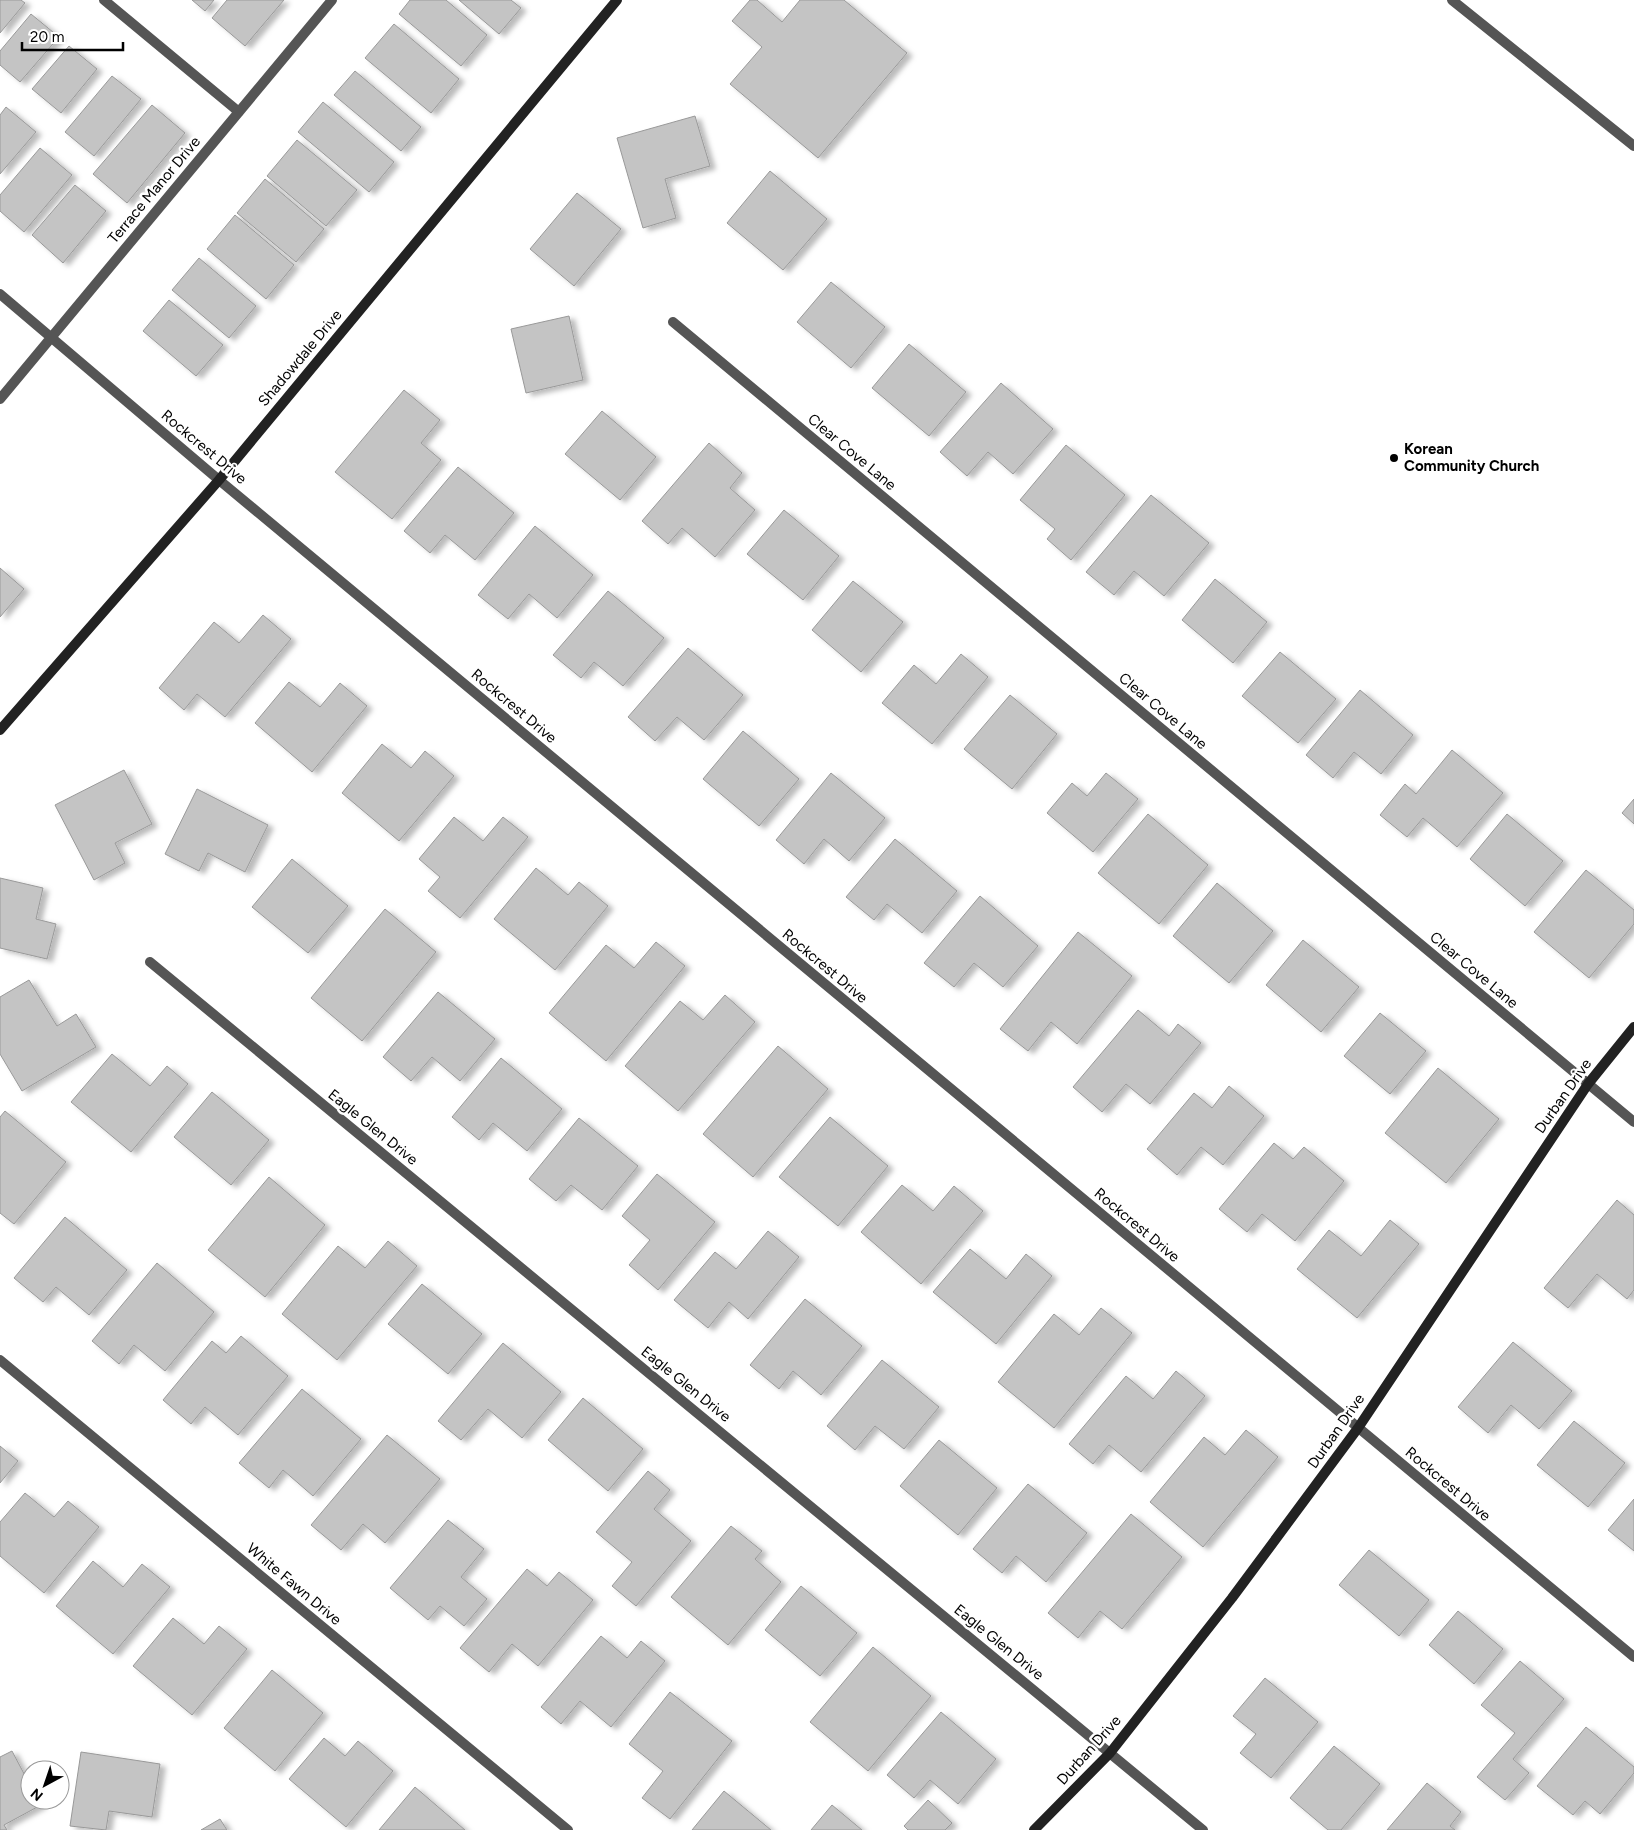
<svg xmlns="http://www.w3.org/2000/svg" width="1634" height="1830" font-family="Figtree,sans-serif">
  <defs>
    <filter id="shadow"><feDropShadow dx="5.5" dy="3" stdDeviation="2.5" flood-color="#0004"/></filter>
  </defs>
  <rect width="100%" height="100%" fill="#fff"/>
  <!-- building -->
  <path fill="#c4c4c4" stroke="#999" filter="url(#shadow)" d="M0,0H21L25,3L0,33Z
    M192,0H214L205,11Z
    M227,0H284L245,46L212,18Z
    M410,0H446L487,35L461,66L399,14Z
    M459,0H511L521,8L499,34Z
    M750,0H757L782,22L800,0H844L907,53L818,158L730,84L762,47L732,21Z
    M31,14L59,37L20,82L0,65V51Z
    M394,24L459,79L431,113L365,58Z
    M69,46L97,69L61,113L32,89Z
    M355,71L421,127L401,151L334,95Z
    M112,76L141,99L94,156L65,132Z
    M323,102L394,162L369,192L298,132Z
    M152,105L185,133L127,203L93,174Z
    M6,107L36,132L0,174V115Z
    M695,116L710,166L665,179L676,218L643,228L617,138Z
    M297,140L357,190L326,226L267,176Z
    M40,148L72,175L24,232L0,211V195Z
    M770,171L827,219L783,270L727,223Z
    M265,179L324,229L296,262L237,213Z
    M75,185L106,211L63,263L32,235Z
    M577,193L621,229L574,286L530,249Z
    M235,215L294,265L266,299L207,249Z
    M199,258L256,306L229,338L172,290Z
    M831,282L885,327L851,368L797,322Z
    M169,300L223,345L196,376L143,331Z
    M569,316L583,380L526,393L511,329Z
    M909,344L966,392L929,436L872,388Z
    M1001,383L1053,429L1013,474L988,452L967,476L940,452Z
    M404,390L440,420L421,443L441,460L392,519L335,472Z
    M602,411L656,457L620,500L565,454Z
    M709,443L742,473L730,488L755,510L715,557L682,528L668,544L642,521Z
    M1066,445L1125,495L1071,560L1047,539L1055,529L1020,500Z
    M458,467L514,513L475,560L445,535L430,553L404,531Z
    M1151,495L1209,543L1164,596L1134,571L1114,595L1086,572Z
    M784,510L839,556L803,600L747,554Z
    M535,526L593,575L557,618L529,594L508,619L478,595Z
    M0,568L24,589L0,617Z
    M1215,579L1267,622L1233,663L1182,620Z
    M853,581L903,622L861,672L812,630Z
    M608,591L664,638L623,686L594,662L581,678L553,655Z
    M263,615L291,639L225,717L197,694L184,710L159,688L214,622L239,643Z
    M688,648L743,695L704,740L677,717L655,741L628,717Z
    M1280,652L1336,699L1298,743L1242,696Z
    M961,654L988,677L932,744L882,703L914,665L936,684Z
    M289,682L320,707L340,683L367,706L312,772L255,723Z
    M1360,690L1413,735L1381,774L1354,752L1333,778L1306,755Z
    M1010,695L1057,734L1012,789L964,749Z
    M743,731L799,779L759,826L703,779Z
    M382,744L411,768L425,751L454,776L399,841L342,793Z
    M1452,750L1503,793L1457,847L1423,818L1407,837L1380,815L1405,784L1416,794Z
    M124,770L152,824L115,843L125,863L94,880L55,805Z
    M831,773L885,818L849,861L824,839L804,864L776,840Z
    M1106,773L1138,799L1093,852L1047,813L1072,783L1087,796Z
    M197,789L268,825L245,872L208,853L199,871L165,854Z
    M1634,799V824L1622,813Z
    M1148,814L1208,865L1159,924L1098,873Z
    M1507,814L1563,861L1525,906L1470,859Z
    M454,817L483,841L503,817L528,837L460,918L428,891L440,877L419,859Z
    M895,839L957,891L922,933L887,904L874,920L846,897Z
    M292,859L348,906L308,953L252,907Z
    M536,868L568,895L579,882L608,906L555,970L494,919Z
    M1586,870L1634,910V924L1589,978L1534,932Z
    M0,878L43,888L36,919L56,924L47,959L0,948Z
    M1217,883L1273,931L1229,983L1173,936Z
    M980,896L1038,946L1003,987L974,963L954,987L924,963Z
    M385,909L436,952L362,1041L311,998Z
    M1078,932L1132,976L1077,1044L1051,1022L1028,1051L1000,1029Z
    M1303,940L1359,987L1321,1032L1266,985Z
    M656,942L685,966L606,1061L549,1013L606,945L634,968Z
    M29,980L57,1026L76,1014L96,1047L22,1091L0,1054V997Z
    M438,992L495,1039L460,1081L432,1057L411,1081L383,1057Z
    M725,995L755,1022L678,1111L625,1066L680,1001L703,1020Z
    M1138,1010L1169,1036L1178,1024L1201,1043L1150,1104L1126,1084L1102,1112L1073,1087Z
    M1380,1013L1426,1051L1390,1094L1344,1056Z
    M778,1046L828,1089L753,1177L703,1134Z
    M112,1054L150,1086L167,1066L188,1084L131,1152L71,1102Z
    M501,1058L562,1109L527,1151L493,1123L479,1140L452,1117Z
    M1438,1068L1499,1119L1446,1183L1385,1133Z
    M1229,1086L1264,1116L1223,1165L1201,1147L1177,1175L1147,1149L1194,1093L1212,1108Z
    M212,1092L269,1140L231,1185L174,1137Z
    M5,1111L66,1162L14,1224L0,1213V1117Z
    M830,1117L888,1166L838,1226L779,1177Z
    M579,1118L638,1166L602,1210L571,1185L556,1201L529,1179Z
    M1274,1143L1293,1159L1304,1147L1344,1181L1295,1241L1262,1214L1247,1232L1219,1209Z
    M657,1174L715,1222L658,1290L629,1265L650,1240L622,1216Z
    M269,1177L325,1225L265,1297L208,1250Z
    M902,1185L933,1211L954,1186L983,1211L921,1284L861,1232Z
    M1617,1200L1634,1215V1290L1627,1299L1597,1274L1568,1308L1544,1288Z
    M65,1217L127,1270L89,1315L56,1287L43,1302L14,1278Z
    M1390,1220L1419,1244L1357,1318L1297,1269L1329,1230L1361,1256Z
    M768,1231L799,1257L748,1319L729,1302L708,1328L674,1300L715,1252L736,1269Z
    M388,1241L417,1266L337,1360L282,1314L338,1246L365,1268Z
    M970,1249L1006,1279L1026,1254L1052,1276L996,1344L933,1292Z
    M157,1263L214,1312L165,1371L134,1345L119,1364L92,1341Z
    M422,1284L482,1334L448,1374L388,1324Z
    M805,1299L862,1346L821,1395L793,1371L779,1389L750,1365Z
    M1101,1308L1132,1333L1054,1428L998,1382L1054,1314L1079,1335Z
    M241,1336L288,1376L238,1435L205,1407L191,1424L163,1400L212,1341L226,1353Z
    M1513,1342L1572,1391L1539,1429L1511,1405L1488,1433L1458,1407Z
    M503,1343L561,1392L522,1438L488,1409L461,1440L438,1421Z
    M882,1360L939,1407L904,1449L875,1426L855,1450L827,1426Z
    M1176,1371L1205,1396L1141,1472L1109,1445L1093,1464L1069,1444L1126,1376L1153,1399Z
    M302,1389L361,1439L313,1496L283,1470L269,1488L239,1463Z
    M583,1398L643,1449L608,1491L548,1440Z
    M1574,1421L1625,1463L1588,1507L1537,1465Z
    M1246,1430L1278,1457L1203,1547L1150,1502L1204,1437L1225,1455Z
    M387,1435L440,1479L385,1543L363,1524L341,1550L311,1525Z
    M939,1440L997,1488L958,1535L900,1486Z
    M0,1446L18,1461L0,1483Z
    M648,1471L670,1490L654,1509L691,1541L636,1606L612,1586L632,1562L596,1532Z
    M1028,1484L1087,1533L1046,1582L1016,1556L1002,1573L973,1549Z
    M25,1493L54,1517L68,1501L99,1527L44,1593L0,1556V1522Z
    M1634,1499V1551L1608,1530Z
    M1131,1514L1182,1557L1122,1629L1100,1611L1078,1638L1048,1613Z
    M448,1520L484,1549L461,1577L487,1599L464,1626L440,1606L428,1620L390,1588Z
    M731,1526L762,1551L755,1559L781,1582L728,1645L671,1597Z
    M1369,1550L1429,1600L1399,1636L1339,1585Z
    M93,1561L123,1587L142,1564L170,1587L113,1654L56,1606Z
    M527,1569L547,1586L559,1572L593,1600L538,1666L512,1644L489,1672L460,1648Z
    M801,1586L857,1633L820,1676L765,1630Z
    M1458,1611L1503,1649L1474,1684L1429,1645Z
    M173,1618L204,1644L219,1626L247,1649L192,1715L133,1666Z
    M601,1636L627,1658L641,1641L665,1661L611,1727L580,1701L561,1724L541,1707Z
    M873,1647L931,1696L868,1771L810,1722Z
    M1520,1661L1564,1699L1513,1759L1529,1773L1505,1800L1477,1777L1515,1733L1481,1705Z
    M272,1670L323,1713L275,1771L224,1728Z
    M1265,1678L1318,1722L1271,1778L1240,1753L1256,1734L1233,1716Z
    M670,1692L732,1741L670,1819L642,1798L663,1771L629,1744Z
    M941,1712L996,1759L958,1804L930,1780L914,1798L887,1775Z
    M1586,1727L1634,1767V1773L1600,1814L1585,1801L1573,1815L1537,1786Z
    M324,1738L345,1756L358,1741L393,1771L346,1827L289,1779Z
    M1334,1746L1380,1784L1341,1830H1328L1290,1798Z
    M12,1751L30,1785V1800H38L41,1805L4,1825L7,1830H0V1757Z
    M81,1752L160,1764L152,1817L109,1811L106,1830L70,1826Z
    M1427,1783L1461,1812L1450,1826L1455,1830H1387Z
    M415,1787L465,1830H379Z
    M724,1791L771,1830H692Z
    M928,1800L952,1823L945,1830H908L904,1826Z
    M832,1805L862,1830H811Z
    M220,1819L227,1830H201Z"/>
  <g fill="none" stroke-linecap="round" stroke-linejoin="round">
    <!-- lane -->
    <path stroke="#555" stroke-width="10" d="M1452,0L1634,146"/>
    <!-- street -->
    <path stroke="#555" stroke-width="10" d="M104,0L239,112
      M0,294L219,480L1634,1657
      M673,322L1634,1122
      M0,399L332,0
      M150,962L1203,1830
      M0,1360L568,1830"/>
    <!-- secondary -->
    <path stroke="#222" stroke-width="10" d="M0,730L219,480L617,0
      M1034,1830L1110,1753L1232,1598L1358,1428L1588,1084L1634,1027"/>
  </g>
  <!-- markers -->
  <circle fill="#000" stroke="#fff" stroke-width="2" cx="1394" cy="458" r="5"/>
  <g text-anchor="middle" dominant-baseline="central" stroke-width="5" stroke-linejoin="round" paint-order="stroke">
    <!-- street labels -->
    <g font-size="15" fill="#000" stroke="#fff">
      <text transform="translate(154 190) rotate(-50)">Terrace Manor Drive</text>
      <text transform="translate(300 358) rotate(-50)">Shadowdale Drive</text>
      <text transform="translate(204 447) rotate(40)">Rockcrest Drive</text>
      <text transform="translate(852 452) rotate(40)">Clear Cove Lane</text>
      <text transform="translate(514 706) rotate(40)">Rockcrest Drive</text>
      <text transform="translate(1163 711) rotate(40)">Clear Cove Lane</text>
      <text transform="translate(825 966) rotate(40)">Rockcrest Drive</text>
      <text transform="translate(1474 970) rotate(40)">Clear Cove Lane</text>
      <text transform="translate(1563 1096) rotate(-55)">Durban Drive</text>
      <text transform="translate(373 1127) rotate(39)">Eagle Glen Drive</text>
      <text transform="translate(1137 1225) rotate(40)">Rockcrest Drive</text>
      <text transform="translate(686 1384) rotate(39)">Eagle Glen Drive</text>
      <text transform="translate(1336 1431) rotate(-55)">Durban Drive</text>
      <text transform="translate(1448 1484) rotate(40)">Rockcrest Drive</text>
      <text transform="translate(294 1584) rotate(40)">White Fawn Drive</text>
      <text transform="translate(999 1642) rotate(39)">Eagle Glen Drive</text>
      <text transform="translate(1089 1750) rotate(-48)">Durban Drive</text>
    </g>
    <!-- poi labels -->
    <g font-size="15" font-weight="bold" fill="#000" stroke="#fff" text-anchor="start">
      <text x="1404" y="449">Korean<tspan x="1404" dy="17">Community Church</tspan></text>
    </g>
  </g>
  <!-- north arrow -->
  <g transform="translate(45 1785) rotate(220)"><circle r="24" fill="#ffffff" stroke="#999999"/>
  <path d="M0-4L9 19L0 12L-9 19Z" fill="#000000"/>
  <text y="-8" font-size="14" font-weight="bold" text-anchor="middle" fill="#000000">N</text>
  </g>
  <!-- scale -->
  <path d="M22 42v8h101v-8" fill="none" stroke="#000000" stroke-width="2.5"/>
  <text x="30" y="42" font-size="15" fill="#000000" stroke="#ffffff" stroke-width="4" paint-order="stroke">20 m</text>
</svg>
